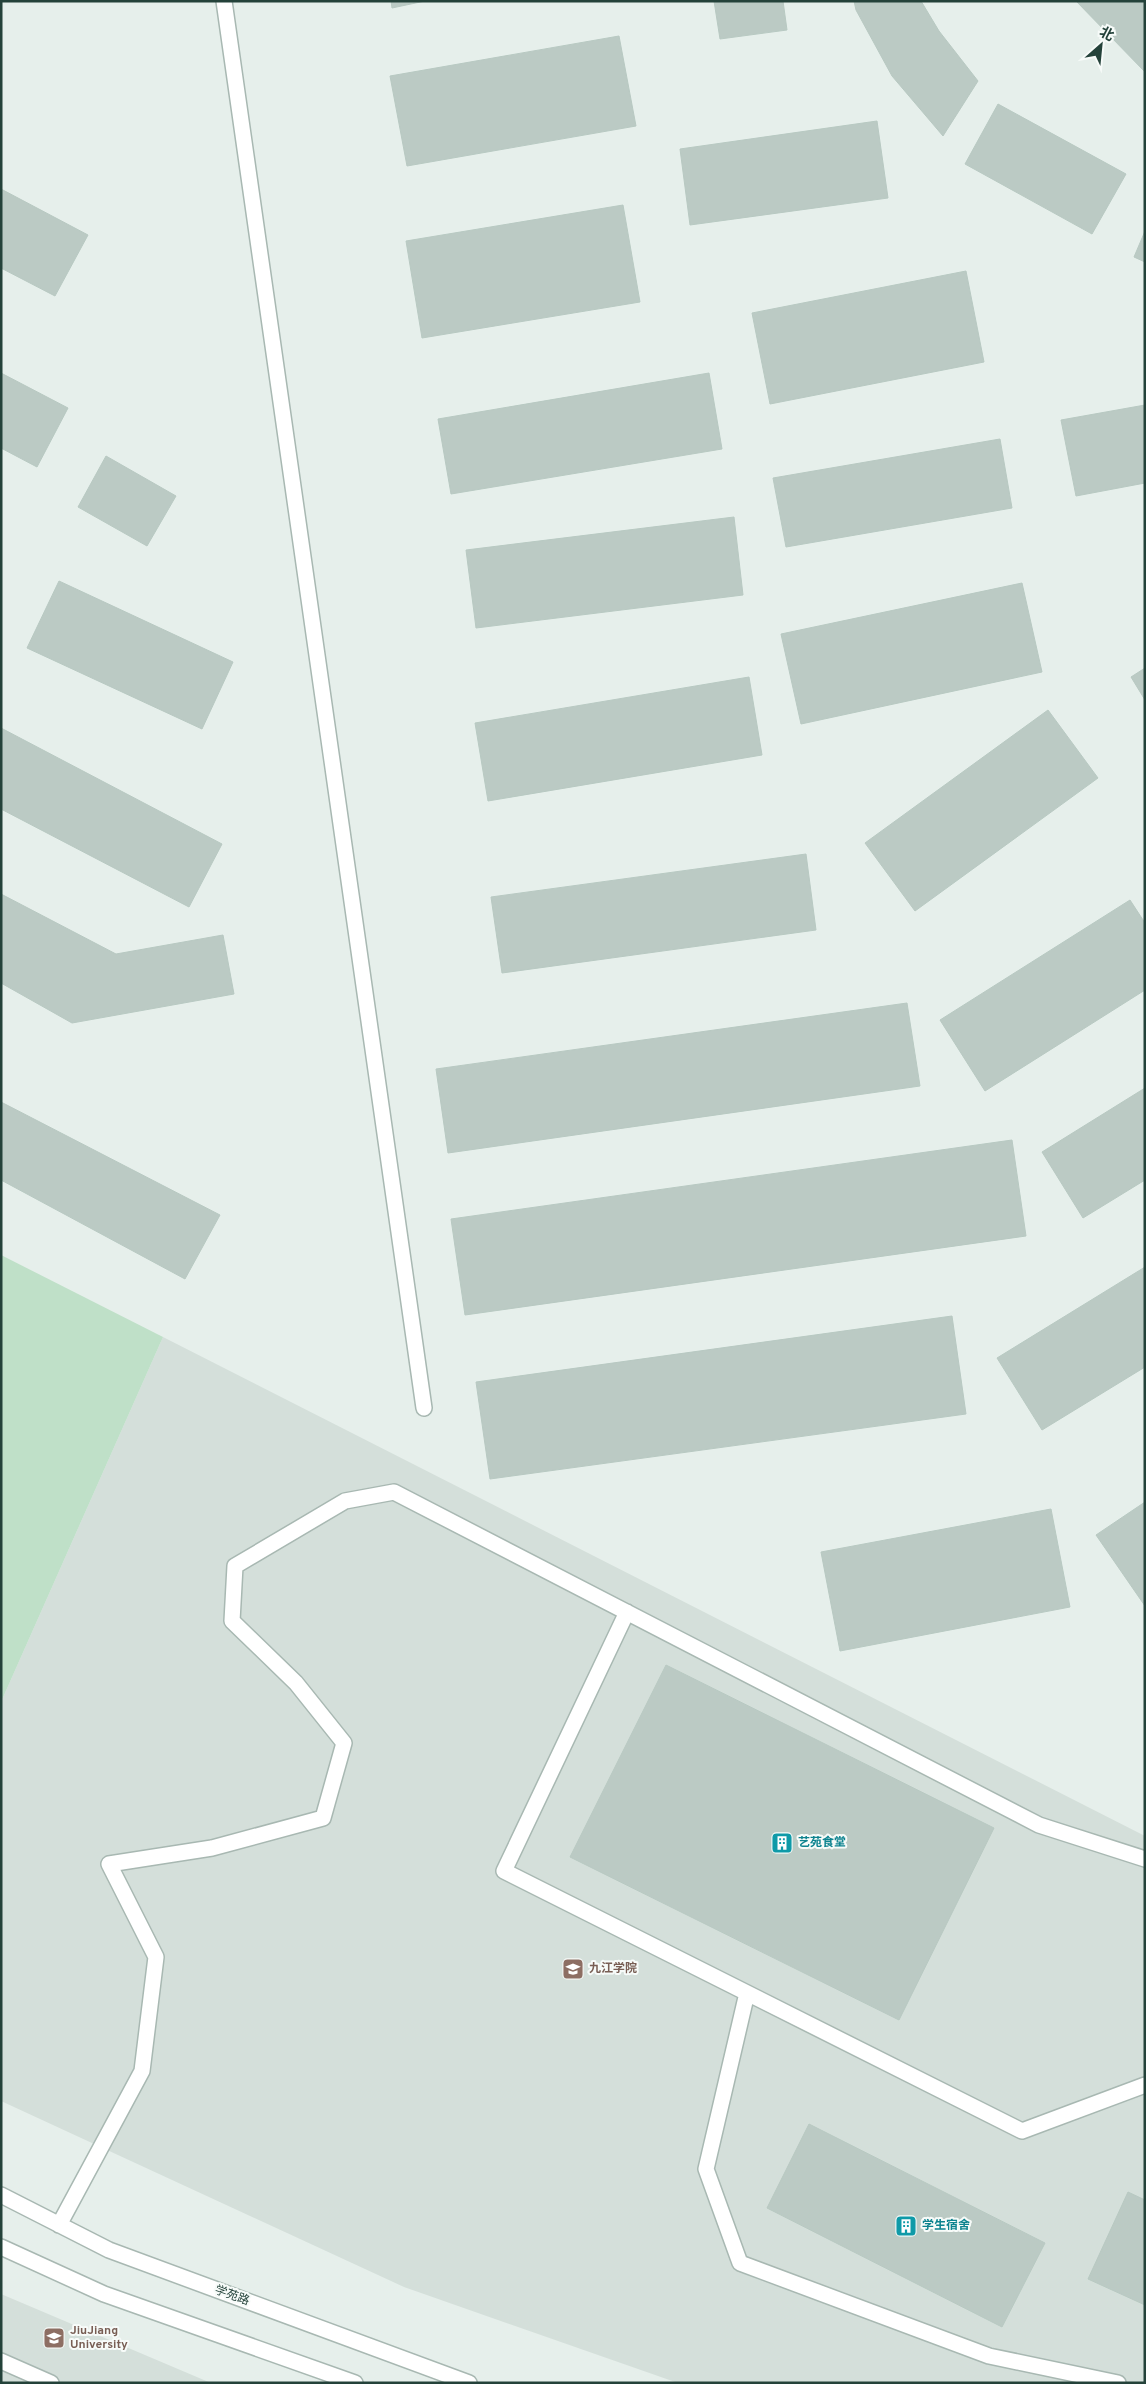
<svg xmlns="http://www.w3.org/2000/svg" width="1146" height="2384" font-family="Overpass,'Noto Sans SC',sans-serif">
  <rect width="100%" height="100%" fill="#e6efeb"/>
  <!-- built -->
  <path fill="#d4dfda" d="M163,1337L1145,1836V2383H678L404,2287L1,2101V1702Z
    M1,2294L211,2383H1Z"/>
  <!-- green -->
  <path fill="#bfe0c8" d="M1,1255L163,1337L1,1702Z"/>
  <!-- building -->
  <path fill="#bbcac4" stroke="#b8c9c2" d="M391,1H425L392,8Z
    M714,1H783L787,30L720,39Z
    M854,1H921L939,31L978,81L943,136L892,76L856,10Z
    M1076,1H1145V72Z
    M619,36L636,126L407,166L390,76Z
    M998,104L1126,174L1092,234L965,164Z
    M877,121L888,198L690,225L680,149Z
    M1,189L88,235L55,296L1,268Z
    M623,205L640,302L422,338L406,241Z
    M1145,231V262L1134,257Z
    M966,271L984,362L770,404L752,313Z
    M1,373L68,408L37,467L1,448Z
    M709,373L722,449L451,494L438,419Z
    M1145,405V483L1076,496L1061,420Z
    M1000,439L1012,508L786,547L773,478Z
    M106,456L176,496L147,546L78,507Z
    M734,517L743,595L476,628L466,550Z
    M59,581L233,662L202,729L27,648Z
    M1022,583L1042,672L801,724L781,634Z
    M1145,668V700L1131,677Z
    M749,677L762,755L488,801L475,723Z
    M1048,710L1098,778L915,911L865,843Z
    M1,728L222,844L189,907L1,809Z
    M806,854L816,930L502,973L491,897Z
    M1,894L116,954L223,935L234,994L72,1023L1,983Z
    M1130,900L1145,923V990L985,1091L940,1020Z
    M907,1003L920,1086L448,1153L436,1069Z
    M1145,1088V1180L1083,1218L1042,1152Z
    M1,1102L220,1215L185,1279L1,1180Z
    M1012,1140L1026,1236L465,1315L451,1219Z
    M1145,1267V1367L1042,1430L997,1358Z
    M952,1316L966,1414L490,1479L476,1382Z
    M1145,1502V1606L1096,1535Z
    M1051,1509L1070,1607L840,1651L821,1552Z
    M666,1665L994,1828L899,2020L570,1857Z
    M809,2124L1045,2243L1002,2327L767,2208Z
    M1128,2192L1145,2200V2305L1088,2279Z"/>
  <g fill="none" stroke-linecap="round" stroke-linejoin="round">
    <!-- minor casing -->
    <g stroke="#a8b8b2" stroke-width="18">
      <path id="minor" d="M224,1L424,1408
        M627,1612L504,1871L1022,2131L1145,2085
        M747,1993L706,2169L740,2263L989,2356L1118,2383
        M1,2195L109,2250L469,2383
        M59,2225L142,2071L156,1957L109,1864L212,1848L323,1818L344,1743L296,1683L232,1621L235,1566L345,1501L394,1492L1039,1825L1145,1859
        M1,2247L104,2294L355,2383
        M1,2361L51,2383"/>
    </g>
    <!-- minor -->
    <use href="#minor" stroke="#fff" stroke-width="15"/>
  </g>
  <!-- icons -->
  <defs>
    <g id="building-square" transform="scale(1.125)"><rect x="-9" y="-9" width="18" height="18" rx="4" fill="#0f9aa8" stroke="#f7fbf9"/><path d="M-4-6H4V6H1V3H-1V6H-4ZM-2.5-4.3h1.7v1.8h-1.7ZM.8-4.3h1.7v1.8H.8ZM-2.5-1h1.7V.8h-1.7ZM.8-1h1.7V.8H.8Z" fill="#fff"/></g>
    <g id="university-square" transform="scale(1.125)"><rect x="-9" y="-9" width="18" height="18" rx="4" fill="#8d6e63" stroke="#f7fbf9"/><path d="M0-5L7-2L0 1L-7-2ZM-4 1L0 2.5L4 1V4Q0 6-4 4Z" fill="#fff"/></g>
  </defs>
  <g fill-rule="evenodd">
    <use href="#building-square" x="782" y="1843"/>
    <use href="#university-square" x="573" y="1969"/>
    <use href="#building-square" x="906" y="2226"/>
    <use href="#university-square" x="54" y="2338"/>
  </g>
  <g text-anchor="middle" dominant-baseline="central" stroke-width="4" stroke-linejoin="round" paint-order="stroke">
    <!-- culture labels -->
    <g font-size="12" font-weight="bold" fill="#0d838f" stroke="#f7fbf9" text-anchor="start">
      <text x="798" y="1843">艺苑食堂</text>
      <text x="922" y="2226">学生宿舍</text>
    </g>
    <!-- education labels -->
    <g font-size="12" font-weight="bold" fill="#785e54" stroke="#f7fbf9" text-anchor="start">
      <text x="589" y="1969">九江学院</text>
      <text x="70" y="2331">JiuJiang<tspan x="70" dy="14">University</tspan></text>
    </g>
    <!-- street labels -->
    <g font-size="12" fill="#24423a" stroke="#f7fbf9">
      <text transform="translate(232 2296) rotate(20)">学苑路</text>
    </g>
  </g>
  <!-- border -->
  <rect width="1146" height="2384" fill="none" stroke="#24423a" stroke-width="5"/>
  <!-- north arrow -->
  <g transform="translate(1101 45) rotate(27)" stroke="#f7fbf9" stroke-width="4" paint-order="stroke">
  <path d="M0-4L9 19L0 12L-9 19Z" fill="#24423a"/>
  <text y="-8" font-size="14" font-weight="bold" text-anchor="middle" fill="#24423a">北</text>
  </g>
</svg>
